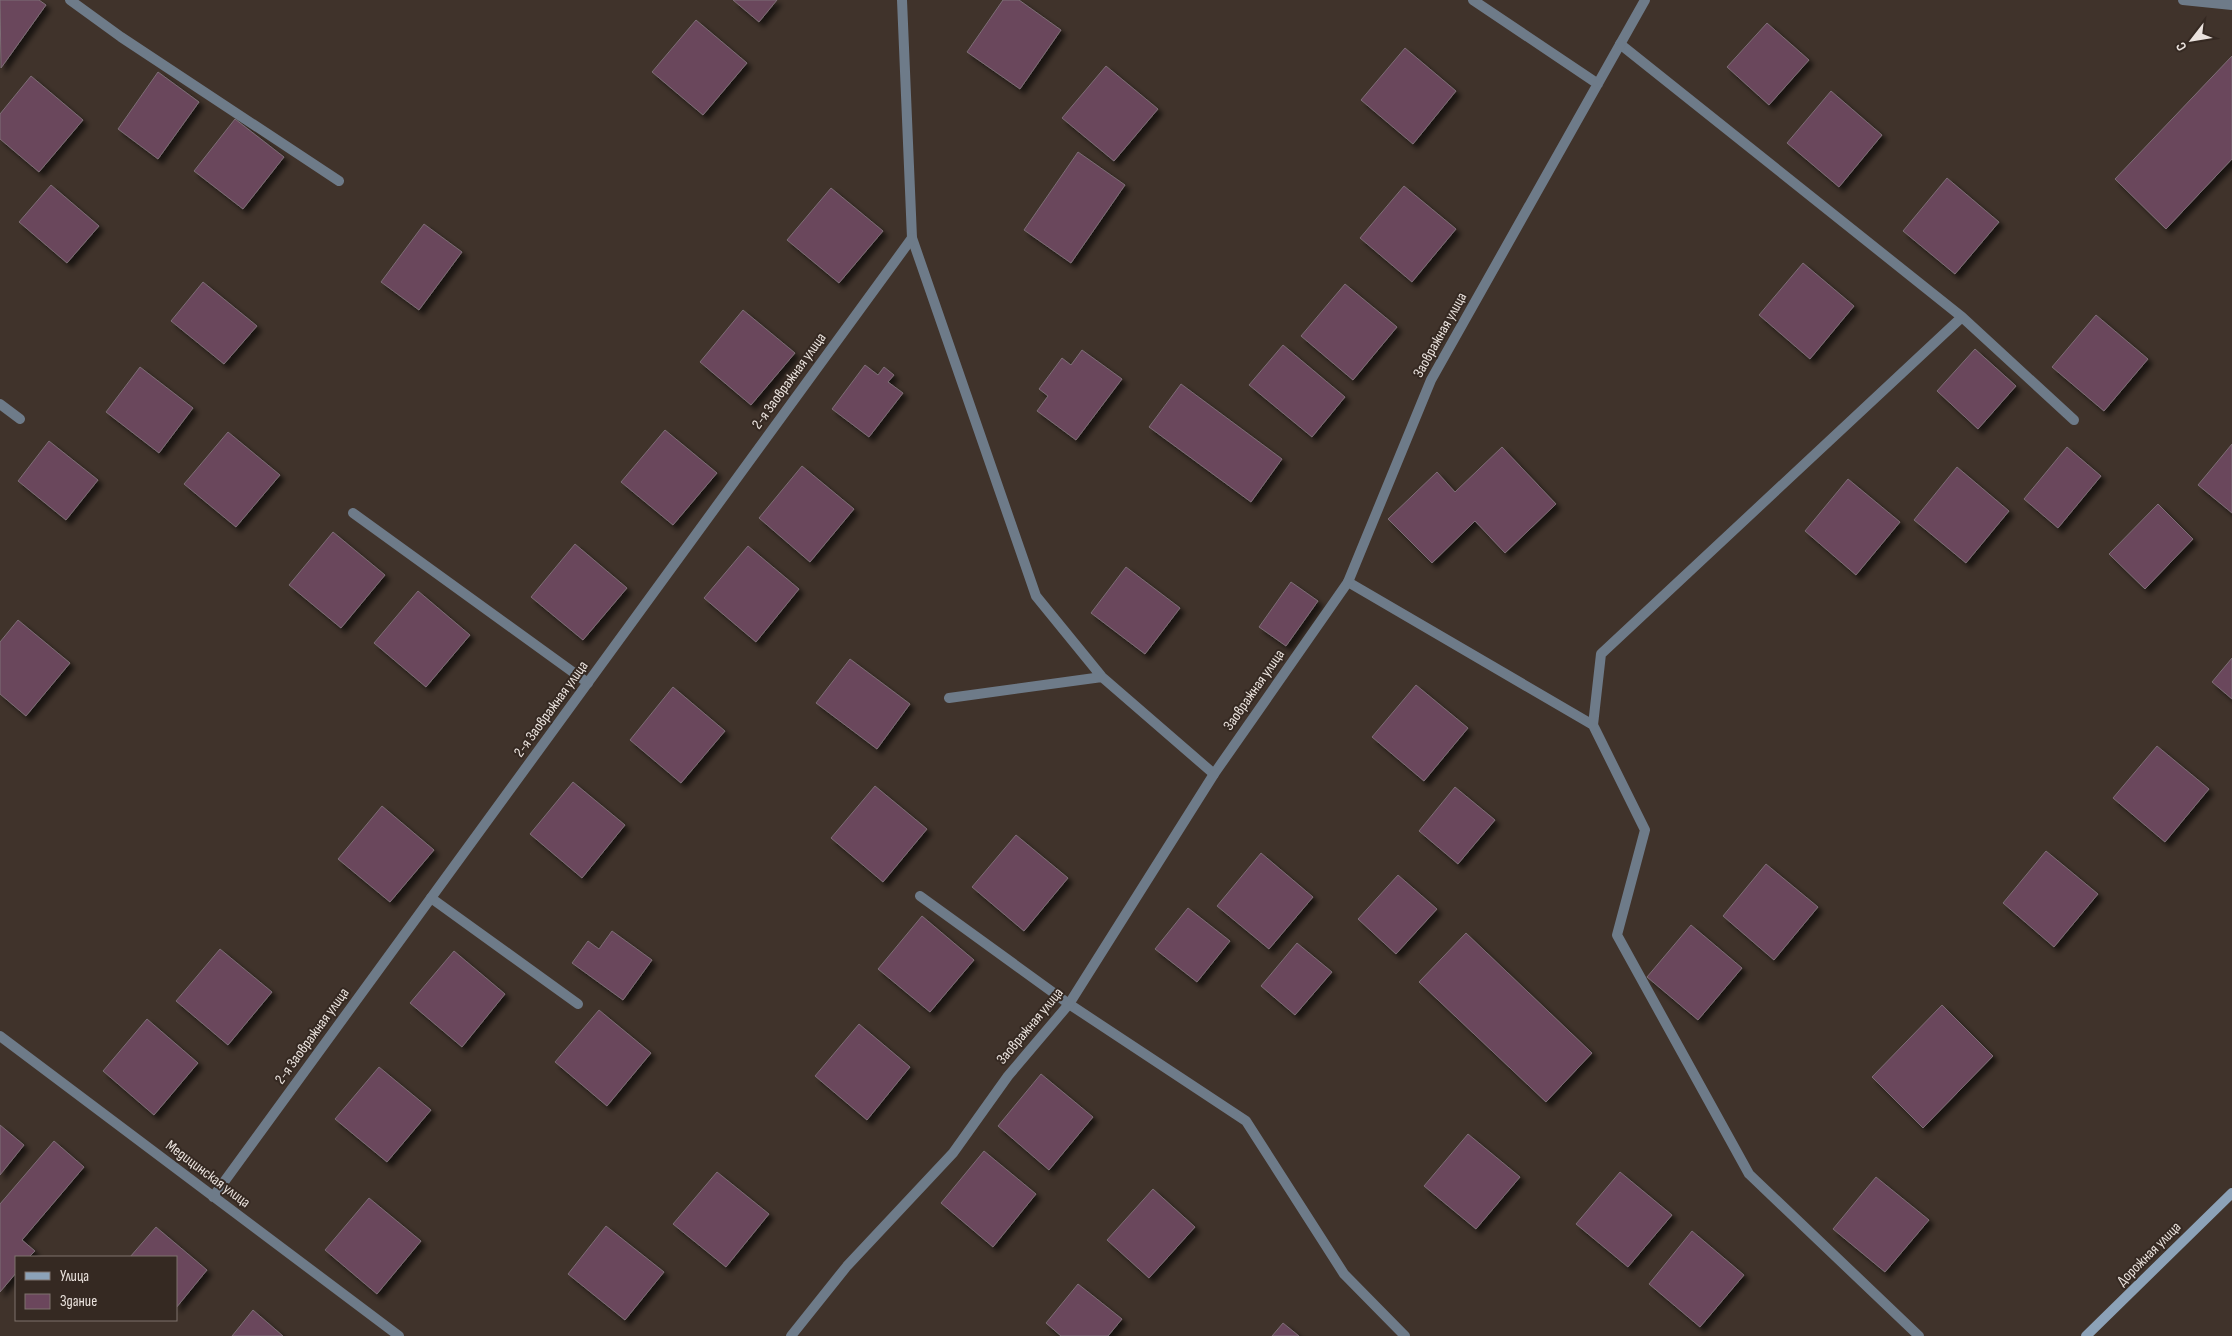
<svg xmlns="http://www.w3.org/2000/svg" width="2232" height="1336" font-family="'Sofia Sans Condensed',sans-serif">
  <defs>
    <filter id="shadow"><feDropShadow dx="4.5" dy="4.5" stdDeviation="2.5" flood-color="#0009"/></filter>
  </defs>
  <rect width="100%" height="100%" fill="#40332b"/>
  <!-- building -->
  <path fill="#6b465c" stroke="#7d6e76" filter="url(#shadow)" d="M0,0H39L46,5L1,68Z
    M733,0H777L759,22Z
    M1003,0H1019L1061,30L1020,89L967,52Z
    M696,20L747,63L703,115L652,72Z
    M1767,23L1809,60L1769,105L1727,67Z
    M1405,48L1456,91L1413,144L1361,100Z
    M2232,56V159L2166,229L2115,179Z
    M1106,66L1158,109L1114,161L1062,118Z
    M158,72L199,102L158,159L118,129Z
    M31,76L83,120L39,172L0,139V114Z
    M1831,91L1882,135L1839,187L1787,143Z
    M235,119L284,157L243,209L194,171Z
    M1078,152L1125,185L1071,263L1024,230Z
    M1947,178L1999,222L1955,274L1903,231Z
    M51,185L99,226L67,263L19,222Z
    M1404,186L1456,229L1412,282L1360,238Z
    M831,188L883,231L839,283L787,240Z
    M424,224L462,252L419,310L381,282Z
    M1803,263L1854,306L1810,359L1759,315Z
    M203,282L257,326L224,364L171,321Z
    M1345,284L1397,327L1353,380L1301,336Z
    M743,310L795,353L751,405L700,362Z
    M2096,315L2148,359L2104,411L2052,367Z
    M1283,345L1345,397L1312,437L1249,385Z
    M1975,349L2016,386L1978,429L1937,391Z
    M1082,350L1122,379L1076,440L1037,411L1048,396L1039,389L1062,358L1071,365Z
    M865,365L878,375L884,367L894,375L888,382L903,393L869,437L832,409Z
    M140,367L193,408L159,453L106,412Z
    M1181,384L1282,459L1251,502L1149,427Z
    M665,430L717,473L673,525L621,482Z
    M228,432L280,475L236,527L184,484Z
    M49,441L98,480L66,520L18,481Z
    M2232,444V513L2198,485Z
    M1502,447L1556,504L1505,553L1475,521L1432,563L1388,519L1437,472L1455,492Z
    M2067,447L2101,476L2058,528L2024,499Z
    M802,466L854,509L810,562L759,518Z
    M1957,467L2009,511L1966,563L1914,520Z
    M1848,479L1900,522L1856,575L1805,531Z
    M2158,504L2193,539L2145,589L2109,554Z
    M333,532L385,575L341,628L289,585Z
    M575,544L627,588L583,640L531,597Z
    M748,546L799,589L756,642L704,598Z
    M1126,567L1180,608L1145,654L1091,613Z
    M1291,582L1318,601L1286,646L1259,627Z
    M418,591L470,635L426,687L374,643Z
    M18,620L70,663L26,716L0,694V642Z
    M2232,658V699L2212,682Z
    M850,659L910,704L877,749L816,703Z
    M1416,685L1468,728L1424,781L1372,737Z
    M673,687L725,731L681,783L630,740Z
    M2157,746L2209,789L2165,842L2113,798Z
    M573,782L625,825L582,878L530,834Z
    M875,786L927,829L883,882L831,838Z
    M1455,787L1495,820L1458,864L1419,831Z
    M382,806L434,850L390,902L338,859Z
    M1016,835L1068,878L1024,931L972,887Z
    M2046,851L2098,894L2054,947L2003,903Z
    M1261,853L1313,897L1269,949L1217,906Z
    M1766,864L1818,907L1774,960L1723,916Z
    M1398,875L1437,909L1396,954L1358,919Z
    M1188,908L1230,941L1197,982L1155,949Z
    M922,916L974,960L930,1012L878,969Z
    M1691,925L1742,968L1698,1020L1647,977Z
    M612,931L652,960L623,1000L572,963L588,941L599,949Z
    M1466,933L1592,1053L1546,1102L1419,982Z
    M1297,943L1332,972L1295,1015L1261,986Z
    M220,949L272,992L228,1045L176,1001Z
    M454,951L505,994L462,1047L410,1003Z
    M1942,1005L1993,1056L1923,1128L1872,1077Z
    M599,1010L651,1053L607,1106L555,1062Z
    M147,1019L198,1063L154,1115L103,1071Z
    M859,1024L910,1067L867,1120L815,1076Z
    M379,1067L431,1110L387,1162L335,1119Z
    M1041,1074L1093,1117L1049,1170L998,1126Z
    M0,1125L24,1145L0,1175Z
    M1468,1134L1520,1177L1476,1229L1424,1186Z
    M54,1141L84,1167L22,1240L35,1251L29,1257H16V1273L0,1292V1204Z
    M984,1151L1036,1194L993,1247L941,1203Z
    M717,1172L769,1214L726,1267L673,1224Z
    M1620,1172L1672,1215L1628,1267L1576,1224Z
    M1876,1177L1929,1220L1885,1272L1833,1229Z
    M1153,1189L1195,1227L1149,1278L1107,1240Z
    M369,1198L421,1241L377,1294L325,1250Z
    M606,1226L664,1272L625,1320L568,1274Z
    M156,1227L207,1270L176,1308V1257H130Z
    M1692,1231L1744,1275L1700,1327L1649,1284Z
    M1078,1284L1122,1319L1108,1336H1061L1046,1323Z
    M253,1310L283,1336H232Z
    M1283,1323L1299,1336H1272Z"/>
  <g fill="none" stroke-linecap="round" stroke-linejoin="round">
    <!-- lane -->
    <path stroke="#6e7b89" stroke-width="10" d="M70,0L121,37L339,181
      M902,0L912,238L1036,596L1102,677L1214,774
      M1962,317L2074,420
      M0,404L20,419
      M353,513L588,683
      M1348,582L1593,725L1645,830L1617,935L1749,1174L1919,1336
      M949,698L1102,677
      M1593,725L1601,654L1962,317L1620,44
      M920,896L1069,1004L1246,1121L1344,1274L1405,1336
      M431,898L578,1004"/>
    <!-- street -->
    <path stroke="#6e7b89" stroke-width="10" d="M1473,0L1598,84
      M2183,0L2232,5
      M0,1036L399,1336
      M213,1197L912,238
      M791,1336L847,1266L953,1153L1008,1076L1069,1004L1214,774L1348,582L1431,380L1645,0"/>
    <!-- secondary -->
    <path stroke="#8ca2b8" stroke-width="10" d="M2086,1336L2232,1193"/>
  </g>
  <g text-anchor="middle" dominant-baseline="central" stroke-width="4" stroke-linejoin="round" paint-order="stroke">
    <!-- street labels -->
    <g font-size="15" fill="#ebe3de" stroke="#352922">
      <text transform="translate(1440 335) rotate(-61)">Заовражная улица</text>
      <text transform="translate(789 381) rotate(-54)">2-я Заовражная улица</text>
      <text transform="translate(1254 690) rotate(-55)">Заовражная улица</text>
      <text transform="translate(551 709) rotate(-54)">2-я Заовражная улица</text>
      <text transform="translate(1030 1026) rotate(-50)">Заовражная улица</text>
      <text transform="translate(312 1036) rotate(-54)">2-я Заовражная улица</text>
      <text transform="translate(208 1174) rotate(37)">Медицинская улица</text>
      <text transform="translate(2149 1254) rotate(-45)">Дорожная улица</text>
    </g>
  </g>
  <!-- legend -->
  <rect x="15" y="1256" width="162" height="65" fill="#352922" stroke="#7e736d"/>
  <rect x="25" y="1272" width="25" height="8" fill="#8ca2b8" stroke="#7e736d"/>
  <text x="60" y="1281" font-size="15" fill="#ebe3de">Улица</text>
  <rect x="25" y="1294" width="25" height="15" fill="#6b465c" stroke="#7e736d"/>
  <text x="60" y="1306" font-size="15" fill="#ebe3de">Здание</text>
  <!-- north arrow -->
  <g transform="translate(2192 40) rotate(239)" stroke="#352922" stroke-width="4" paint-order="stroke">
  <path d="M0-4L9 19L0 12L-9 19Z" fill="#ebe3de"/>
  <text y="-8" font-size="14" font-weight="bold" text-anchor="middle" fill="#ebe3de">С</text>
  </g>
</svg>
